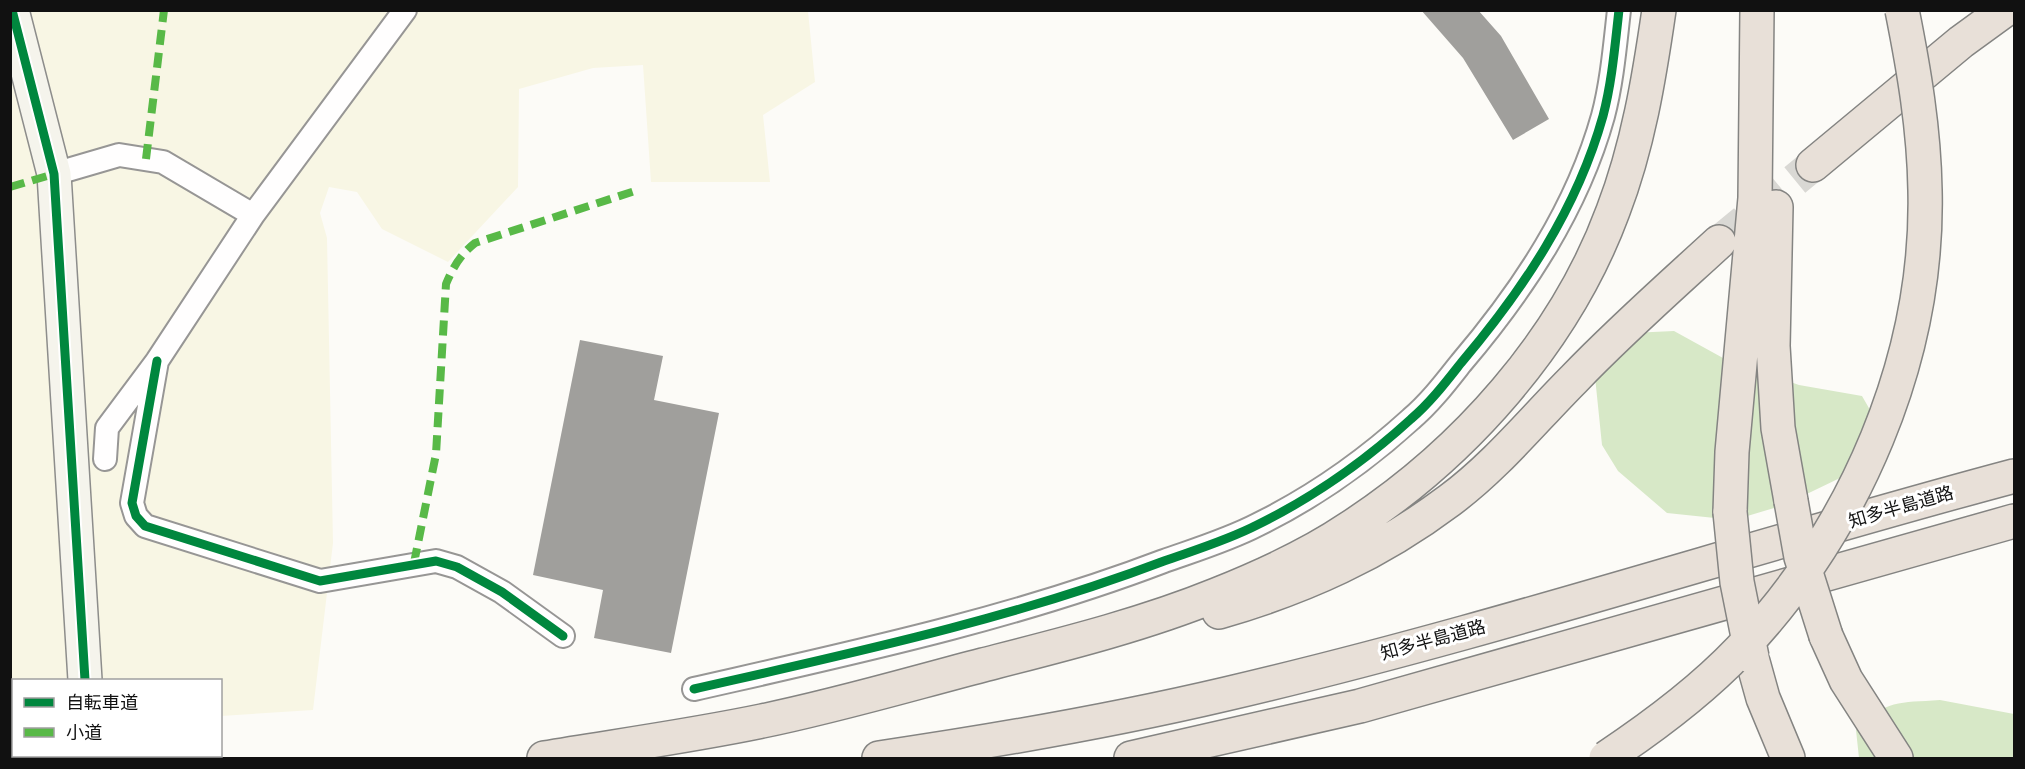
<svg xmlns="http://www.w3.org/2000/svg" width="2025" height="769" font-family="'Crimson Pro','Noto Sans JP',serif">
  <rect width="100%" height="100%" fill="#fcfbf7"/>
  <!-- farmland -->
  <path fill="#f8f6e4" d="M10,11H808L815,82L763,115L770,182H651L643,65L593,68L519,89L518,187L448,262L382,229L357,192L329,187L320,213L327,238L333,543L313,710L221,716L220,680H14V745H11Z"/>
  <!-- forest -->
  <path fill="#d7e8c7" d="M1674,331L1723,358L1799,385L1862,396L1881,429L1869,464L1784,505L1734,520L1667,513L1618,471L1602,445L1594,367L1631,333Z
    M1940,700L2014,714V758H1859L1856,730C1886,699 1899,703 1940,700Z"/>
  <!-- building -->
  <path fill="#a09f9c" d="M1421,10H1478L1501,36L1549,119L1513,140L1463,58Z
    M580,340L663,356L654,400L719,413L671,653L594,638L603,590L533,575Z"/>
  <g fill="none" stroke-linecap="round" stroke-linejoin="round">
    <!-- highway-tunnel -->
    <path stroke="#d9d8d4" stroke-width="33" stroke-dasharray="33 16" stroke-linecap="butt" d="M1719,242L1813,165"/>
    <!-- street casing -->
    <g stroke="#979695" stroke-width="26">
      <path id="street" d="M54,174L119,155L163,162L253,215
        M157,361L132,503L136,516L145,526L320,581L436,561L457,567L502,592L563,636
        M105,459L107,428L157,361L253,215L405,10
        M694,689C852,653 1012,619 1164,561C1195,550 1228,540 1257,525C1312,498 1366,460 1411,419C1430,403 1446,382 1461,363C1523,290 1577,209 1603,116C1612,82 1615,45 1619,10"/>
    </g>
    <!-- secondary casing -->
    <g stroke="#8d8d8b" stroke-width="36">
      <path id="secondary" d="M12,10L54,174L85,680
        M86,758V756"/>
    </g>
    <!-- highway casing -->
    <g stroke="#848482" stroke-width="36">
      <path id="highway" d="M1813,165L1961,42L2005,10
        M1776,207L1773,346L1778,428L1791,501
        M1730,512L1732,452L1755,198L1757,10
        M1219,612C1305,587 1378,554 1450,500C1496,466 1534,419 1574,379C1620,331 1670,287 1719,242
        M1826,636L1846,680L1896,758
        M1753,662L1763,698L1788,758
        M544,758C616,746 690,736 762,721C836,706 910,684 983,665C1061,645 1142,625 1216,595C1261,577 1308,556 1348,529C1463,455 1565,341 1613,211C1638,146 1649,79 1659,10
        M879,758C995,741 1111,721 1226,694C1492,632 1751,546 2014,476
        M1131,758L1360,706L2014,521"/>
    </g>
    <!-- street -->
    <use href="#street" stroke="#fffefe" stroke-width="22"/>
    <!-- secondary -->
    <use href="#secondary" stroke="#f5f4ec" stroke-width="33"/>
    <!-- highway -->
    <use href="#highway" stroke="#e8e0d8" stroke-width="33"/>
    <!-- highway-bridge casing -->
    <g stroke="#848482" stroke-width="36" stroke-linecap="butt">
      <path id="highway-bridge" d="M1791,501L1801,557L1826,636
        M1730,512L1737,582L1752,657
        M1606,758C1654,726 1700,692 1740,650C1855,529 1929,359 1925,190C1924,129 1914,70 1902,10"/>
    </g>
    <!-- highway-bridge -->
    <use href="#highway-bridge" stroke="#e8e0d8" stroke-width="33"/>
    <!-- quiet -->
    <path stroke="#58b947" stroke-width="8" stroke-dasharray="15 8" stroke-linecap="butt" d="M146,159L164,10
      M10,187L54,174
      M414,563L436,454L446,284C453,267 461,254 475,243L635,191
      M10,719H14"/>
    <!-- cycleway casing -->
    <g stroke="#fff" stroke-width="13">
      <path id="cycleway" d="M12,10L54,174L85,680
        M157,361L132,503L136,516L145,526L320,581L436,561L457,567L502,592L563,636
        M694,689C852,653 1012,619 1164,561C1195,550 1228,540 1257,525C1312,498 1366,460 1411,419C1430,403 1446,382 1461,363C1523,290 1577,209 1603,116C1612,82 1615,45 1619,10"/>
    </g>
    <!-- cycleway -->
    <use href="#cycleway" stroke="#00873e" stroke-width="9"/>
  </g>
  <g text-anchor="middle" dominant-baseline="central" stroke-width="6" stroke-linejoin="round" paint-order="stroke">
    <!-- street labels -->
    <g font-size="18" fill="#111" stroke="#fff">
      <text transform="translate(1901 507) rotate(-16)">知多半島道路</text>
      <text transform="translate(1433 640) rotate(-15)">知多半島道路</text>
    </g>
  </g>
  <!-- border -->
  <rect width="2025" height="769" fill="none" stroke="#111111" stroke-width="24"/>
  <!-- legend -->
  <rect x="12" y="679" width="210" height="78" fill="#ffffff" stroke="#a0a0a0" stroke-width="1.5"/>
  <rect x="24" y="698" width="30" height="9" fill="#00873e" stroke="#a0a0a0" stroke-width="1.5"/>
  <text x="66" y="709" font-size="18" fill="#111111">自転車道</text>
  <rect x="24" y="728" width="30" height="9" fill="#58b947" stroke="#a0a0a0" stroke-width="1.5"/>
  <text x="66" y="739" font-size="18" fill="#111111">小道</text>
</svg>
